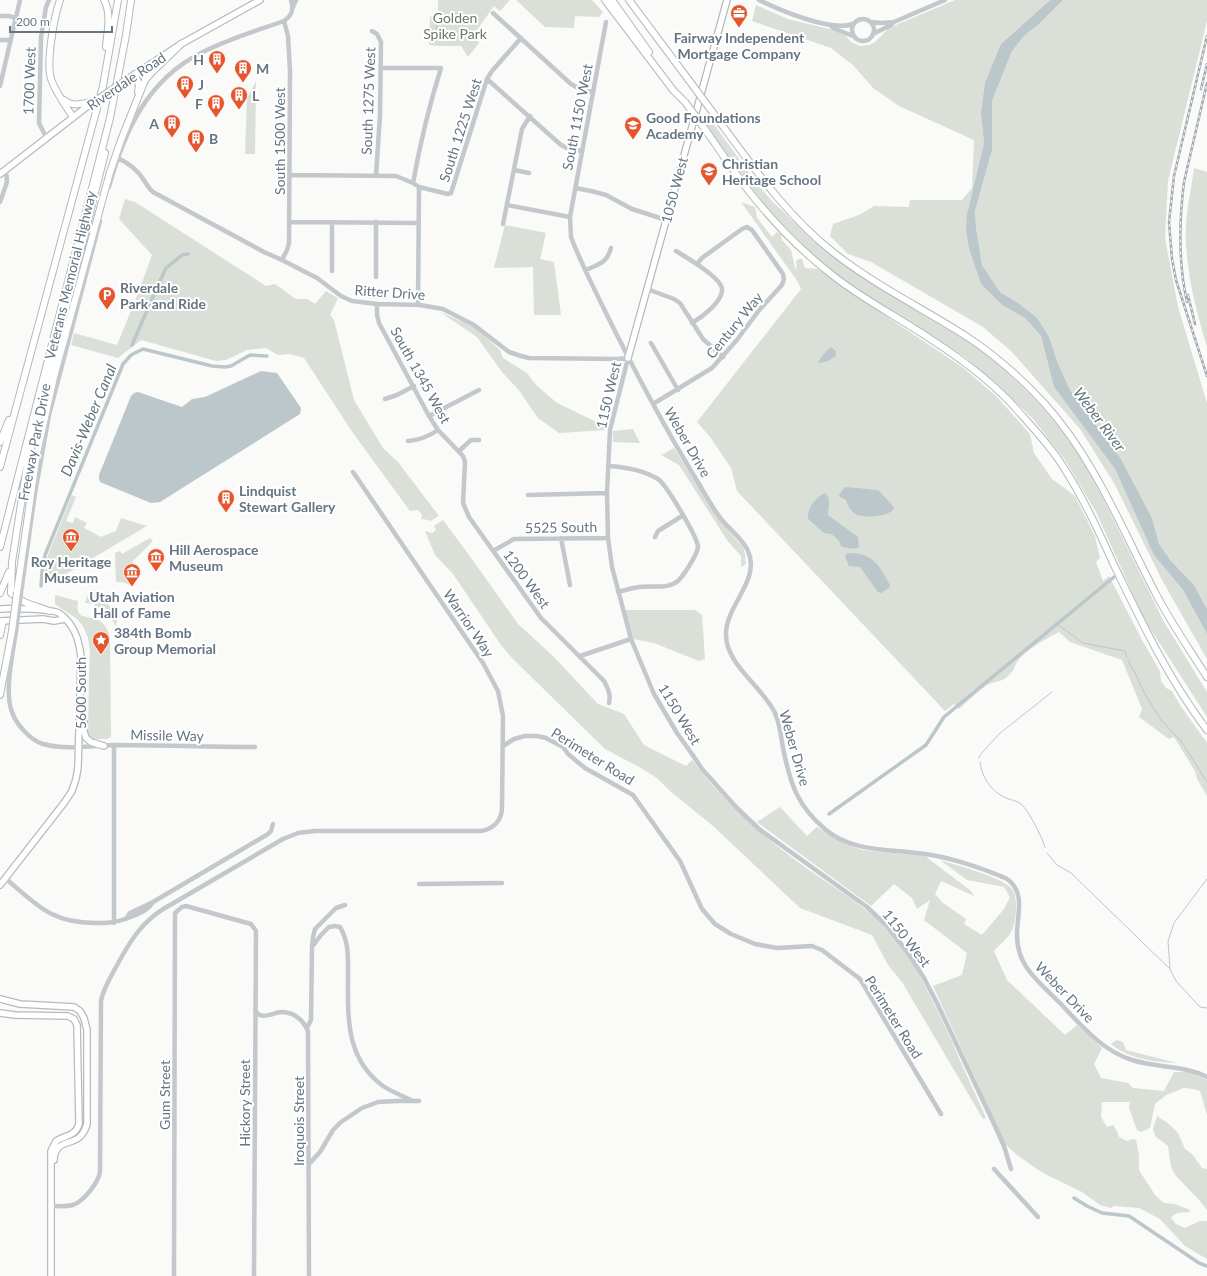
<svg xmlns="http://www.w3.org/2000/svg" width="1207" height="1276" font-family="Lato,sans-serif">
  <rect width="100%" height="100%" fill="#fafaf8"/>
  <!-- green -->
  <path fill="#dadfd7" d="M438,0H510L500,11L494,6L474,34L479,43L468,57L461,46H440L429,45L430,16L438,14Z
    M516,0H592L603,12L599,17L575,16L574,28L545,27Z
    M955,0H1050L1001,44L981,114L984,143L967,214L978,273L981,284L1002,305L1025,318L1041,336L1054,387L1115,469L1154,554L1183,590L1207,634V659L1162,580L1114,483L1080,429L1012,352L983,327L871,262L848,254L830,236L833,224L859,215L874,206L909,207L910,200H962L972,188L974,140L899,106L873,88L853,65L831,48L752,21L756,5L788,19L837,31L845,35L851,42L860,46L869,45L875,42L889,28Z
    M1063,0H1207V21L1168,181L1165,238L1178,307L1207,403V609L1194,585L1171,561L1159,544L1152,518L1121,459L1070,390L1057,361L1050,339L1018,303L1000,292L982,265L976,227L975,211L992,150V101L1012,51L1025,35L1039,24Z
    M256,81L255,154H245L247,98Z
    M706,113L757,184L773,202L815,242L863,278L965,338L1002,367L1043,408L1076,448L1103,498L1164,622L1207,692V717L1144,619L1096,512L1065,460L1033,419L999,386L965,357L857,289L831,270L807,249L768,210L703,122Z
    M1194,168L1207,172V347C1197,314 1188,280 1186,244C1184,219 1191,192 1194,168Z
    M125,199L135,202L266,286L275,284L296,299H307L315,304L326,291L338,298L330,315L334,320L354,400L383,448L398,462L439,516L430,521L428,520L421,519L422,515L418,510L410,511L353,433L304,358L290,354L278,355L266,348L247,350L226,360L216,361L141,340L118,358L71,345L74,333L117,345L139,291L152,255L119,219Z
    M741,202L755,207L757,218L772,237L777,232L781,234L782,240L791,250L795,268L797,269L796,261L799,259H802L805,268L818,269L859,298L962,367L996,396L1030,434L1034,453L1052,479L1075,496L1095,536L1100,558L1096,562L1103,581L1109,576L1142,640L1160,671L1161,681L1166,688L1172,691L1180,705L1207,743V796L1197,779L1195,771L1174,737L1169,739L1139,717L1142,709L1122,660L1070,642L1059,632C1047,638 1024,651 1017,662C1014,667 1014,671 1009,675C1003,682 995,681 987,685C977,692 968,701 959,709L954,704L945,711L737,491L731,468L710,437L697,422L801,289L798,282Z
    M505,225L546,233L540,259L554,262L561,315H534L533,267L494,268Z
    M440,312L476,328L500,350L503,358L527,373L536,385L557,403L605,426L606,430L559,433L538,418L518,389L502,372L477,337Z
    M633,429L640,443L613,442V431Z
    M674,448L720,521L743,547L745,554L746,564L741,567V556L727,540L679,465L661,455Z
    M72,495L76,497L66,521L73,523L75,517L87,523L84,528L101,537L116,531L121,518L147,526L49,584L44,574L46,560Z
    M443,520L469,555L518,624L553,656L598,704L624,714L644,745L686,766L692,760C721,798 756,830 794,859C824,882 857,899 884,926C912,954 932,999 949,1035C961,1063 974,1091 986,1118L983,1119L902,982L888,965L872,935L800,908L713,826L670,791L657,778L641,768L605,749L513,659L501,645L453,574L435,555L425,531L432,533L436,530L434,526Z
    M150,538L153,541L132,562L142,573L131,585L122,582H116L115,553L120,551L122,554Z
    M92,589L120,616L117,619L116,627L109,614L95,607V604L85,603L87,597Z
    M55,595L78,601C77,606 77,613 82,616C85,617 89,617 92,618C103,620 108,628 110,638L111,737L107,739H92L88,734L89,673L90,651L88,638L83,626L77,619L55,604Z
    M625,610H695L702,615L705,659L699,661L654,643L633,639Z
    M780,807L807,836L817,827L845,844L863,850L925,856L971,891L974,896L941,881L935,894L943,903L966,919L964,924L982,935L1004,909L1010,897L1004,887L967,880L940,860C956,865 1002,877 1012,889C1016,894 1016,903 1016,909C1015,933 1009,936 994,951L1007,980L1065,1035L1077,1025L1102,1048L1094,1064L1101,1078L1128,1083L1133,1088L1164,1091L1174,1072H1189L1207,1080V1115L1200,1091L1193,1089L1184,1088L1166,1095L1155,1104L1150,1128L1141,1132L1137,1130L1129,1108L1130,1102H1102L1101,1117L1107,1127L1113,1125L1117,1131L1119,1137L1127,1141L1132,1139L1136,1140L1139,1155V1170L1155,1195L1164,1203L1175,1204L1190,1210V1212C1182,1213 1176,1211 1171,1218L1176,1224L1185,1228L1200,1221H1207V1259L1185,1246L1160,1219L1139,1208L1114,1206L1111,1208L1100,1205L1082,1192L1043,1173L1017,1155L1005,1144L933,986L962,975L967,953L924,920L930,900L917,909L912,898L894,884L871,906L757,822Z
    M1117,1040L1123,1042L1126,1050L1177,1063C1154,1062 1129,1059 1111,1044Z
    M1157,1116L1169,1124L1178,1133L1185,1149L1192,1154L1202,1168L1207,1169V1210L1200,1201L1176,1176L1171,1167L1168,1146L1155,1136L1153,1129Z"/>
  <!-- water -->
  <path fill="#bbc7cb" d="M1050,0H1063L1039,24L1025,35L1012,51L992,101V150L975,211L976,227L982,265L1000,292L1018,303L1037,318L1044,329L1050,339L1057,361L1070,390L1121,459L1152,518L1159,544L1171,561L1194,585L1207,609V634L1183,590L1154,555L1115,469L1054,387L1041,336L1025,318L1002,305L981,284L969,248L966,230L967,214L984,143L981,114L985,83L1001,44Z
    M831,347L836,351V356L828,361L820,363L818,362L827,350Z
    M261,371L277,373L301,408L300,414L160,502L151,503L100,482L99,479V475L131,396L134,393L138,392L182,407L192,399L205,397Z
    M846,487L878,490L894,507L893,510C886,517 862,519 854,513C849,509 848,505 846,500L840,497L839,495L844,488Z
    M825,493C832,499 828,507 828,515L858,537L859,547C854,550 847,548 841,546L839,541L834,536L831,534L824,533L808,519C807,508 816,497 825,493Z
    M849,553C873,553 880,566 890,585L889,588L881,593L878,592L860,567L849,566L845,557L846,554Z"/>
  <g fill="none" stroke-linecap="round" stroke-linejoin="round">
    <!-- stream -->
    <path stroke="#bbc7cb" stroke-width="1" d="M435,21L459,13
      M436,34L437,21
      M1057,624L1083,643L1125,651L1127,657
      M1128,660L1137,677L1145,694L1161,720L1181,741L1207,782
      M979,758L980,755L999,734L1052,692
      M980,762C982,777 990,790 1004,797C1009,800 1016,800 1021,804C1029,811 1042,837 1045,847
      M1047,853L1057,865L1071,873L1170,969
      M1207,879L1174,923L1168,941L1170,969L1176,981L1200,1007L1207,1008"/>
    <!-- canal -->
    <path stroke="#bbc7cb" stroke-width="3.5" d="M132,345L159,283L166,268L182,255L188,254
      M41,586L42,572L45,555L123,364L131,355L143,349L212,366L225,367L231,366L250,355L267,356
      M829,814L926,745L944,717L1114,577
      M1074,1198L1087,1206L1102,1213L1129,1216L1199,1263L1207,1266"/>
    <!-- major casing -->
    <g stroke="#b5babe" stroke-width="8">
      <path id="major" d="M123,82L181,44L260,0
        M0,174L93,102
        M628,358L727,0
        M0,609C10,608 52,609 59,613C74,624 79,639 81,657L78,767L76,779L72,791L64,803L0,885
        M0,621L43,619L54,621L65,619
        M84,722L83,728L86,738L91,742L104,746
        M0,999L20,1004L74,1007L80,1011L84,1018L87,1030V1124C80,1151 55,1134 54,1160
        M0,1013L15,1015L68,1016L74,1019L77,1025L79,1124C75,1137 65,1135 56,1141L51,1151V1276"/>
    </g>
    <!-- highway casing -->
    <g stroke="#b4b9bd" stroke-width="8">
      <path id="highway" d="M60,0C54,17 46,62 51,79C56,93 65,105 73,117
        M104,0C112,14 107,32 106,47
        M605,0L673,90L685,102
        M612,0L649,52
        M629,0L688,79
        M135,74L139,85L138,92
        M64,100C73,108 85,103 95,101
        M708,106C747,158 783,213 834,253C875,285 922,308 966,336C995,355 1022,379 1045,404C1095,460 1122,529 1156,594C1171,623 1190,650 1207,677
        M702,125C720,150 736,176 756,200C778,227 803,252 831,274C862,299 898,317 932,340C963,360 994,383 1019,412C1034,429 1052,448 1064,468C1084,499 1099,532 1114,565C1141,621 1169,680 1207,730
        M0,442L9,420
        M0,467L103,86L118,0
        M0,547L110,118L126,35L131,0
        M17,592L37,453L54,377L110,172L121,140L145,80L152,72L181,44
        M0,593L9,572
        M49,611C34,605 23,604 11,593L12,562L28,459L105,153
        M0,635L3,621
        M0,695L12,631"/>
    </g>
    <!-- minor -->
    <path stroke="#c3c8cc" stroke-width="4.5" d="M759,0C780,10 830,32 853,24
      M293,7L296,0
      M493,13L571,84L580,89L593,92
      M0,16H9L16,18
      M852 30a11 11 0 1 1 22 0a11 11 0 1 1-22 0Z
      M606,22L570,217L571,237C580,261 592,284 603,307C632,366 662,423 696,479C704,492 712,507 721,519C730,530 743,539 748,551C761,580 726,605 726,634C725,664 763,687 775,713C780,724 781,737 783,748C790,783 797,806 826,830C851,851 885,849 916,853C939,855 963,862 985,870C992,873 1000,875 1007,879C1026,892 1017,915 1017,934C1017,945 1020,958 1027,968C1035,980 1048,991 1059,1002C1080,1024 1102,1051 1132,1060C1157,1068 1184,1065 1207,1077
      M871,22L882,23L894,22
      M830,25L833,28L853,36
      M372,31L377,34L381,42L380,115L376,176
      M873,34L891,25L894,22L945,0
      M0,40H11
      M381,68H441C429,106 420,144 413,183
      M487,79L561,145L569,149L582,151
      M0,86L20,0
      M46,137L39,123L41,37L46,7L49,0
      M118,158C128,163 137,169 143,179C147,184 148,188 153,192L264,252L282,260L317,278L341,296L352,301L377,304L420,305L443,309L474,325L509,352L521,356L529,358L618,359L628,358
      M514,170L529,173
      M290,175L396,176L413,183L419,187L448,194L451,193L487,79L492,71L521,38
      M109,187C124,132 147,80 201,53C228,39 256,31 284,21C292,15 294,10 291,0
      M575,188L591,191L606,195L632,209L657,217L666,221
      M0,202L7,182L6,170
      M507,205L570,217
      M289,222L418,223
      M332,222V271
      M376,222V277
      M503,224L522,129L530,116
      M676,251C686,257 719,276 722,288C724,301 702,317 692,323
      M282,260L287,250L289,243L290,71L288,36L284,21
      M586,270C599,264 607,263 611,248
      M647,289L674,299L680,303L703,339L723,357
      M377,304V315L379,323L429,416L438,430L463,456L465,462L463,503L469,517L541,618L604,681C608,689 611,694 609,703
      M418,305L419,187
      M651,343L678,390
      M628,358L610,430L607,493L608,538L612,567L631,639L654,694L677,733L692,754L702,769L736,807L759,829L867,907L887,926L908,953L924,978L937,1003L995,1126L1004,1146L1011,1169
      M385,399L397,395L414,386
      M653,404L712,368L736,341L760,309L782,285L784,279L783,274L752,230L747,227L742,229L702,258L697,264
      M429,416L479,390
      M408,441C420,440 428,437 438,430
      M459,451L471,440H479
      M608,466C625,467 643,470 658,479C666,484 698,538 698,547C697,555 684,575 678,581C667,590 652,585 639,587C632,588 625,590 618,592
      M528,495L607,493
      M655,537L658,531L682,516
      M561,538L570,585
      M493,551L514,539L608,538
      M21,593L35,493L49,415L100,221
      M16,631C13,652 4,692 12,712C16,724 30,740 43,744C65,750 90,746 112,745C160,745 208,747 255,747
      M580,656L631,639
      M114,745V923
      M503,746L514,739L525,736H537L546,738L563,747L568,754L585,768L633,795L680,861L702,909L715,924L731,934L755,944L777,948L812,946L822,950L860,979L941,1114
      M5,878C37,905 51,923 95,923C106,923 115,923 125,919C135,915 147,912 153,902
      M419,884L502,883
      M126,919L130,913L153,902L268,834L271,831L273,824
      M312,947L313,937L315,929L336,908L345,905
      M255,1010C260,1021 272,1013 281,1012C294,1012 303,1020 308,1031L309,1276
      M307,1028L311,1020L312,947L321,935L329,927L335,926L340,927C349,942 348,957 348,974C348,1017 345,1058 383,1086C392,1092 403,1096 413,1101
      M309,1164L320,1152L333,1130L341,1122L362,1108L378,1102L397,1101H419
      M994,1169L1038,1217
      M51,1206C58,1206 66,1207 73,1205C84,1201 98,1183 100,1172L101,1001C103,989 110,978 116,967C129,943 141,922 165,908L283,839L298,833L315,831H481C494,829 502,820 502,807L503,716L498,691L483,663L353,472
      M174,1276L175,913L182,907L186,906L251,924L256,931L254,1276"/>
    <!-- major -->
    <use href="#major" stroke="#fff" stroke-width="5.5"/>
    <!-- highway -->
    <use href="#highway" stroke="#fff" stroke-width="6"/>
    <!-- rail casing -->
    <g stroke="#a2aab0" stroke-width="2.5">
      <path id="rail" d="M1207,36L1174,176L1169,222L1172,259L1176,280L1207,376
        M1201,89L1207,64
        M1188,295L1195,324
        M1187,302C1178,262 1179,222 1184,182L1207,83"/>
    </g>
    <!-- rail -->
    <use href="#rail" stroke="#fff" stroke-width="1" stroke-dasharray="3" stroke-linecap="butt"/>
    <!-- major-bridge casing -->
    <g stroke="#b5babe" stroke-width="8" stroke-linecap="butt">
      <path id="major-bridge" d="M95,101L123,82"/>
    </g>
    <!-- highway-bridge casing -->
    <g stroke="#b4b9bd" stroke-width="8" stroke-linecap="butt">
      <path id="highway-bridge" d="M688,79L708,106
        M685,102L702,125
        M12,631L17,592"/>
    </g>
    <!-- minor-bridge -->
    <path stroke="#c3c8cc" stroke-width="4.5" d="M16,631L21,593"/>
    <!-- major-bridge -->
    <use href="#major-bridge" stroke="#fff" stroke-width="5.5"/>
    <!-- highway-bridge -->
    <use href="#highway-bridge" stroke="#fff" stroke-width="6"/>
  </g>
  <!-- icons -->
  <defs>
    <g id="office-pin" transform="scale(0.9)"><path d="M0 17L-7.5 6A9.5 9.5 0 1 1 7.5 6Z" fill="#e4572e" stroke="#fff"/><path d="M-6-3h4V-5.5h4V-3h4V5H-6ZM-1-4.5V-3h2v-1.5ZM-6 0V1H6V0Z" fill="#fff"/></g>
    <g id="building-pin" transform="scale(0.9)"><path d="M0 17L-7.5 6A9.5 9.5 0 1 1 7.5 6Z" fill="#e4572e" stroke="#fff"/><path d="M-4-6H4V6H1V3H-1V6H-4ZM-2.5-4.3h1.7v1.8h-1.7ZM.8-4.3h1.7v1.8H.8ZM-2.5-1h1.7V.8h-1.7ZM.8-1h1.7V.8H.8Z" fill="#fff"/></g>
    <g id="school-pin" transform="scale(0.9)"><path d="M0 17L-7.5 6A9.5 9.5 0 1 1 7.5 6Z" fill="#e4572e" stroke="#fff"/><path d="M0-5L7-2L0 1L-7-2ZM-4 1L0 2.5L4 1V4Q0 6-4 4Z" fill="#fff"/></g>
    <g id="parking-pin" transform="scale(0.9)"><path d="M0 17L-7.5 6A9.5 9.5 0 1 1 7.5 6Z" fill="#e4572e" stroke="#fff"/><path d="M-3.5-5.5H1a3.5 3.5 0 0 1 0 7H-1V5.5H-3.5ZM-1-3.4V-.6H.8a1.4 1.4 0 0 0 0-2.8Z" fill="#fff"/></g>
    <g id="museum-pin" transform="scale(0.9)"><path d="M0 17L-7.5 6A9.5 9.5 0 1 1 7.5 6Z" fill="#e4572e" stroke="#fff"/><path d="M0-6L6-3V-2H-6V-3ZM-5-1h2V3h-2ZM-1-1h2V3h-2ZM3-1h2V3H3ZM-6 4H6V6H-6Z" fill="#fff"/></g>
    <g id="sight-pin" transform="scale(0.9)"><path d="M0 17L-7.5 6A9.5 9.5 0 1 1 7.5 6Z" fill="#e4572e" stroke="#fff"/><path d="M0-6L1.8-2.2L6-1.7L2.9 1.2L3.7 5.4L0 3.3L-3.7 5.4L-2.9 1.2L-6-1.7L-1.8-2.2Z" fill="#fff"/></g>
  </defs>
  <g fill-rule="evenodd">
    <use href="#office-pin" x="739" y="13"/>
    <use href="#building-pin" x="217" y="59"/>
    <use href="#building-pin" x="243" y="68"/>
    <use href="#building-pin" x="185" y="84"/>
    <use href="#building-pin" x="239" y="95"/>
    <use href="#building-pin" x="216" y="103"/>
    <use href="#building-pin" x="172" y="123"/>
    <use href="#school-pin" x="633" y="125"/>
    <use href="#building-pin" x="196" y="138"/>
    <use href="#school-pin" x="709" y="171"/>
    <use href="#parking-pin" x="107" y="295"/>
    <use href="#building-pin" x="226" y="498"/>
    <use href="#museum-pin" x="71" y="537"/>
    <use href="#museum-pin" x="156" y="557"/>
    <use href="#museum-pin" x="132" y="572"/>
    <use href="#sight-pin" x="101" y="640"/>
  </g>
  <g text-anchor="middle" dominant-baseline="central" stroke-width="4" stroke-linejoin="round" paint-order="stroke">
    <!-- park labels -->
    <g font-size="14" fill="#687a64" stroke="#fff">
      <text x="455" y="17">Golden<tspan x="455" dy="16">Spike Park</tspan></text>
    </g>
    <!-- poi labels -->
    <g font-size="14" font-weight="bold" fill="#657683" stroke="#fff" text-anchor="start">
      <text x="739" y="37" text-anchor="middle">Fairway Independent<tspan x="739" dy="16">Mortgage Company</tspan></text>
      <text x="204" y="59" text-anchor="end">H</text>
      <text x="256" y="68">M</text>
      <text x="198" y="84">J</text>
      <text x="252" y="95">L</text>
      <text x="203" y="103" text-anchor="end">F</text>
      <text x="646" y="117">Good Foundations<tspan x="646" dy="16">Academy</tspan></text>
      <text x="159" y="123" text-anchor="end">A</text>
      <text x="209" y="138">B</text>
      <text x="722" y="163">Christian<tspan x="722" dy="16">Heritage School</tspan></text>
      <text x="120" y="287">Riverdale<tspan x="120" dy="16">Park and Ride</tspan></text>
      <text x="239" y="490">Lindquist<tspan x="239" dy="16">Stewart Gallery</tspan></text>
      <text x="169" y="549">Hill Aerospace<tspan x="169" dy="16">Museum</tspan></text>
      <text x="71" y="561" text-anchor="middle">Roy Heritage<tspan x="71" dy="16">Museum</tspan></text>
      <text x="132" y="596" text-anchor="middle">Utah Aviation<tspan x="132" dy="16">Hall of Fame</tspan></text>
      <text x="114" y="632">384th Bomb<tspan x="114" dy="16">Group Memorial</tspan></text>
    </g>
    <!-- street labels -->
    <g font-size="14" fill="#657683" stroke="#fff">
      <text transform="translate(29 81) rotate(-88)">1700 West</text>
      <text transform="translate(126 81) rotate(-34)">Riverdale Road</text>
      <text transform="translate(368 101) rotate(-88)">South 1275 West</text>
      <text transform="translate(577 117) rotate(-79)">South 1150 West</text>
      <text transform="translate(460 130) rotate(-72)">South 1225 West</text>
      <text transform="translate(279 141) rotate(-90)">South 1500 West</text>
      <text transform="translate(674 190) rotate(-75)">1050 West</text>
      <text transform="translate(70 275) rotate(-76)">Veterans Memorial Highway</text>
      <text transform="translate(390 292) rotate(4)">Ritter Drive</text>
      <text transform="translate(734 325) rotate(-51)">Century Way</text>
      <text transform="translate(421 375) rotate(61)">South 1345 West</text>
      <text transform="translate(608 395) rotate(-77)">1150 West</text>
      <text transform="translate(34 442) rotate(-79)">Freeway Park Drive</text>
      <text transform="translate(688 442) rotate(60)">Weber Drive</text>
      <text transform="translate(561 527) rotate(-1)">5525 South</text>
      <text transform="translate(527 579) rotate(54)">1200 West</text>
      <text transform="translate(469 623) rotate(56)">Warrior Way</text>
      <text transform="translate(80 693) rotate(-90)">5600 South</text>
      <text transform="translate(680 714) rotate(59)">1150 West</text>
      <text transform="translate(167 735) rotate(1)">Missile Way</text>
      <text transform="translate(795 748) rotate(74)">Weber Drive</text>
      <text transform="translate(593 756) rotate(32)">Perimeter Road</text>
      <text transform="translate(907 938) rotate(52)">1150 West</text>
      <text transform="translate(1065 992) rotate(46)">Weber Drive</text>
      <text transform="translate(894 1017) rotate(58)">Perimeter Road</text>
      <text transform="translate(164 1095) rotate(-90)">Gum Street</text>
      <text transform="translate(244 1103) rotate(-90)">Hickory Street</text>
      <text transform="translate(298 1121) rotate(-90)">Iroquois Street</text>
    </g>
    <!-- water labels -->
    <g font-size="15" font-style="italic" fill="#60757c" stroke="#fff">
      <text transform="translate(1100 419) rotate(53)">Weber River</text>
      <text transform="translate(88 420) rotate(-67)">Davis-Weber Canal</text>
    </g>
  </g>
  <!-- scale -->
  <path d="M10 26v6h102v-6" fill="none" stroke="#657683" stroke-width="2"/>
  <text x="16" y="26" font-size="12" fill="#657683" stroke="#ffffff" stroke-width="3" paint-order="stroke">200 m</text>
</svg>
